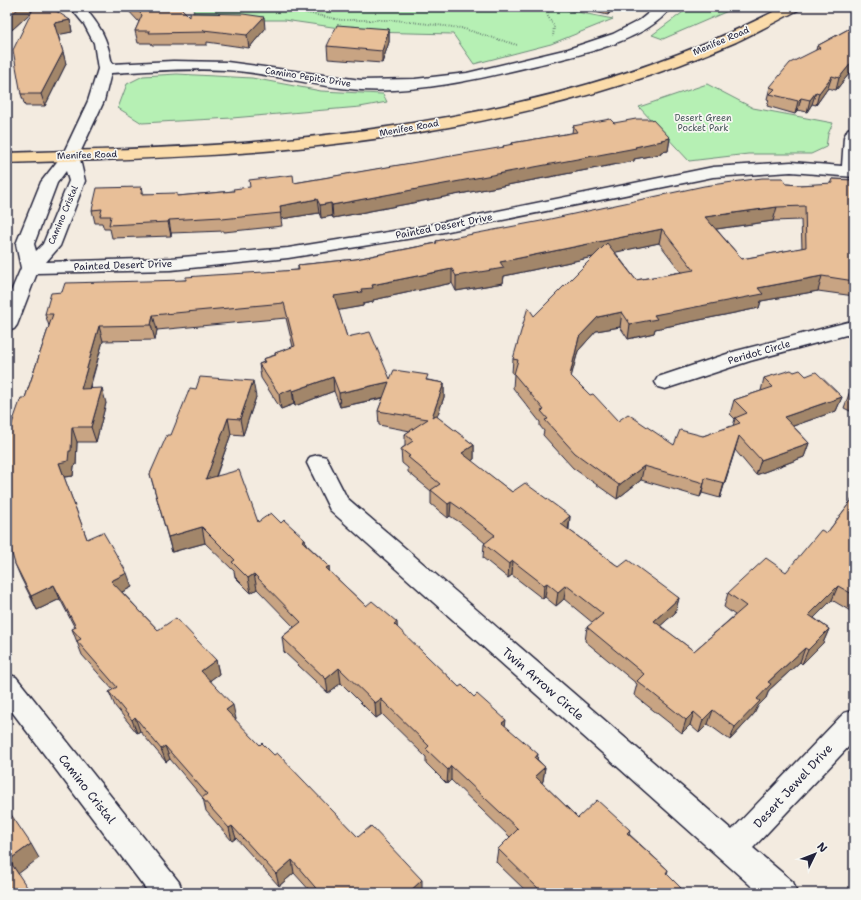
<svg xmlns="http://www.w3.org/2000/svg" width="861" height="900" font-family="'Shantell Sans',sans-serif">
  <rect width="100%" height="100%" fill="#f3ebe0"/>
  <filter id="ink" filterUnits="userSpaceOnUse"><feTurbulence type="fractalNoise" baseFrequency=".025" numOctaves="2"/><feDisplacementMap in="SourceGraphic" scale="8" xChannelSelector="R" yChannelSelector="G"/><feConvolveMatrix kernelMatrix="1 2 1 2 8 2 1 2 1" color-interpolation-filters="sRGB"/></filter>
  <g filter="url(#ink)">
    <!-- green -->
    <path fill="#b6f0b4" stroke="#6c8978" d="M194,7H569L567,10L613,19L551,44L474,64L453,34L367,32L284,20H193Z
      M690,7H737L663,39L652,35Z
      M177,74L252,78L321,91L383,94L387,102L360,107L232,118L142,123L118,108L127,84L143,76Z
      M707,84L753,108L833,123L828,134L826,147L811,154H748L689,161L639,107Z"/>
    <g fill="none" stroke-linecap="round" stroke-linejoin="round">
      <!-- street casing -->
      <g stroke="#22223b" stroke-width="3">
        <path id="street" d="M70,7H84C101,27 107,38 112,64L173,61L227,62L361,80L415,79L467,73L568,49L613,34L640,20L656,7H671C648,41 575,56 537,65C479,79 421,93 361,90C316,87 271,73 226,70C188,68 150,71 111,73L104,101L79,155L85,181L60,246L46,262L171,258L288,248L419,227L713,167L791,162L842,166L844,137L848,129L854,127V177L791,172L713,177L419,237L288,258L171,270L37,273L17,325L14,329L7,331V301L21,268L16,244L41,182L63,154L88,101L98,69L94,43L84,24ZM66,171L69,181L43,244L36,251L34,244L57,183Z
          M848,322L854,323V337L846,335L750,361L665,389L658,387L655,382L658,377L736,351Z
          M318,455L326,457L347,498L732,830L844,713L854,710V741L753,848L793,882L797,893H759L330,510L307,463L310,457Z
          M7,674L16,677L179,882L183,893H149L7,705Z"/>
      </g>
      <!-- primary casing -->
      <g stroke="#22223b" stroke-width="3">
        <path id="primary" d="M783,7H800L798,10C777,21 757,32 736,42C580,110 409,141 240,153C162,159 85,160 7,163V153C86,150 164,149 243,143C429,128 616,94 783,7Z"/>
      </g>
      <!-- path -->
      <path stroke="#22223b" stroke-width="2" stroke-dasharray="0.5 2" stroke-linecap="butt" d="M278,7L341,20H395L461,28L517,45
        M550,7L547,15L554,26L553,37"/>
      <!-- street -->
      <use href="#street" fill="#f6f6f2" fill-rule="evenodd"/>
      <!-- primary -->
      <use href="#primary" fill="#fbdcab" fill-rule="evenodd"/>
    </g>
    <!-- wall -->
    <path fill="#c8a483" stroke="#22223b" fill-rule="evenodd" d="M7,7L70,20L72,32L58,34L66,64L45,106H25L21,94L31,12L13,29L7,30Z
      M125,7H180L190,17L265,29L249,48L207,42V45H152L151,43H138L135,31L139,22Z
      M581,7H622L619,11L612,10L608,15L581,9Z
      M854,26L849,74L836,90L828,88L816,105L812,104L807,112L798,110L795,114L767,106L769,100L767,99L770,87L816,50L817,46Z
      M389,29V42L382,63L328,59L327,46Z
      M614,123L670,138L668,151L661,152L660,154L634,159V161L333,218L332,216L321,218L319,213L281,219L282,226L224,232V231L171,233V236L112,238L110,229H104L102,223H95L92,210L144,194L178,196L234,191L294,183L503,148V146L512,145V143L572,133L573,126Z
      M832,179L854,180V296L818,291L761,301L759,308L655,329L654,333L628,339L620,327L596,331L578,351L571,376L590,395L618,421L674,445L703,436L733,426L735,419L730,414L734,400L761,391L764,378L794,372L806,376L842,397L836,411L793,426L809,443L804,457L756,475L735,450L720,498L702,493L700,497L641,480L617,499L573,468L543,435L544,431L540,426V422L513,388L514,374L512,373L513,359L534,316L593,257L504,276L503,283L456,291L452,283L373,300V302L363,304V306L338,310L347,337L390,379L428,380L444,383V397L437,417L474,445V459L471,461L512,492L570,516L569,530L619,567L679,598L675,613L660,626L694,651L735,615L724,607L728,593L786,572L827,533L854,497V610L852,612L832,600L814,618L829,629L823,643L802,664L800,662L769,690L766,698L758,706L754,714L730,740L708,724L699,733L690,725L682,733L634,695L637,684L585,641L587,627L593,623L564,599L556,606L545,597L543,599L512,575L508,578L483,558L484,544L485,543L461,523L450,516L448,518L431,504V491L408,472V468L402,463L401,449L405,446V434L410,431L379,425L378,411L383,398L340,407L334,391L295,406L294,404L281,409L261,378L259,364L264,362L263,359L275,355V353L293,347L286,318L157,330L155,340L103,341L90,388L106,403L96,442H77L76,465L74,466L73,476L64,477L87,539L132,587L122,592L158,630L216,660L219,674L210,680L236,719L235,720L260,745L274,755L358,837L422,892L421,893H312L294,873L279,886L236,838L232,841L206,811L203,798L170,759L166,762L140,731L137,733L115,706L109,692L113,690L82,655L72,629L75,628L60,599L37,610L21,578L15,564L8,522L25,398L49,326L45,314L62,292L186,280L298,270V265L356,259L436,243V241L786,184L799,185L830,184ZM801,220L802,248L742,259L716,229L773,221ZM659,243L681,272L636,280L615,252Z
      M854,387V413L844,408L849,394Z
      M256,397L243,435L231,434L216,477L258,522L281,523L305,539L306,544L329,566V571L366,606L397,628L459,687L505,726L538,760L545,767L543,781L542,783L578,818L630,830L629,834L668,870L667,874L679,893H528L496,862L498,849L510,837L451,780L447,784L426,763V757L382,714L376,718L341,683L328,693L284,652L282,637L294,627L257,589L251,593L235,577L234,571L205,543L172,552L150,474L171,435Z"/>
    <!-- shaded-wall -->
    <path fill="#a2866a" stroke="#22223b" d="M20,7H36V8L13,29L7,30V17Z
      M609,7H612V10L608,15Z
      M619,7H622L619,11Z
      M264,17L265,29L249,48L247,35Z
      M70,20L72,32L57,35L54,23Z
      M389,29V42L382,63V51Z
      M63,52L66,64L45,106L41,94Z
      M854,61V71L849,74L836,90L839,78L852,62Z
      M832,76L828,88L816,105L819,93Z
      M816,92L812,104L807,112L810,100Z
      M801,98L798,110L795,114L798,101Z
      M670,138L668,151L661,152L660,154L634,159V161L333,218L332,205L635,147Z
      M142,187L145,200L141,194Z
      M317,199L319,213L281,219L280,206Z
      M331,203L332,216L321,218L320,205Z
      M777,207L773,221L702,231L705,217Z
      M169,220L171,233V236L168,222Z
      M662,229L659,243L504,276L503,283L456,291V276L500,262Z
      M452,269V283L373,300V302L363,304V306L335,311L334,296L361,289L372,285Z
      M822,276L818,291L761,301L759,308L655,329L654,333L628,339L630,324L654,315L758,288Z
      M622,312L620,327L596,331L578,351L568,389L570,375L579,337L598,317Z
      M153,315L157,330L155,340L151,325Z
      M99,326L103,341L85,403L81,389Z
      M333,377L334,391L295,406L293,391Z
      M253,381L256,397L243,435L240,419Z
      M389,382L390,396L340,407L339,393Z
      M444,383V397L432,431V417Z
      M102,388L106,403L96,442L91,427Z
      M292,389L294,404L281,409L279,394Z
      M842,397L836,411L779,431L784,417Z
      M228,418L231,434L209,495L206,479Z
      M72,427L77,442L76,465L74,466L73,476L64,477L59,463L69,451Z
      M739,436L735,450L720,498L724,483Z
      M809,443L804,457L756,475L761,460Z
      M474,445V459L461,468L462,453Z
      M644,466L641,480L617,499L619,485Z
      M705,478L702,493L700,497L704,483Z
      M451,502L450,516L448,518V504Z
      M570,516L568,531L561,524Z
      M202,527L205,543L172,552L168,537Z
      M305,539L307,554L302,541Z
      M513,561L512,575L508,578L509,564Z
      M329,566L330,581L326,568Z
      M127,573L132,587L116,595L111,581Z
      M254,574L257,589L251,593L248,578Z
      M547,583L545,597L543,599L544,585Z
      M54,585L60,599L37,610L31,596Z
      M566,585L564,599L556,606L558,592Z
      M838,586L832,600L803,629L809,615Z
      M679,598L675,613L650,635L654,621Z
      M397,622L398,637L394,624Z
      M829,629L823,643L802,664L808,650Z
      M805,648L800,662L769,690L766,698L758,706L754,714L730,740L735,727L757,699L768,682Z
      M216,660L219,674L205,684L201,671Z
      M339,668L341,683L328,693L326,679Z
      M381,699L382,714L376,718L375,703Z
      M233,705L236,719L229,724L226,710Z
      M713,710L708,724L699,733L703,720Z
      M694,712L690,725L682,733L686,720Z
      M135,717L140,731L137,733L132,720Z
      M506,720L504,734L502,723Z
      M165,746L170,759L166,762L161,749Z
      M538,754L536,768L535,758Z
      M451,766V780L447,784L448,770Z
      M545,767L543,781L533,790L535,776Z
      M232,826L236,838L232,841L229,828Z
      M31,844L39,858L18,874L9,860Z
      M292,860L294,873L279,886L276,874Z
      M422,880V892L421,893H408Z
      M681,888L679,893H676Z"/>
    <!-- building -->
    <path fill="#e8bf98" stroke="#22223b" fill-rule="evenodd" d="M7,7H20L9,17H7Z
      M34,7H50L70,20L54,23L63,52L41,94H21L13,50Z
      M134,7H180L190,17V13L243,14L264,17L247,35L203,30L206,32L149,33L150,31H135L142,15Z
      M337,25L389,29L382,51L327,46Z
      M854,26V61L852,62L839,78L832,76L819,93L816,92L810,100L801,98L798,101L770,94L775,89L770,87L790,63L820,48L817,46Z
      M610,119L614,123L636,119H652L670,138L661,140L662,141L635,147L636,148L332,205L331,203L320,205L317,199L280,206L281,213L222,219L221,217L169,220L168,222L109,225L111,216H100L102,209L92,210L97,188L142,187L141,194L177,193V196L234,191L233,189L250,187L249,180L293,175L294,183L504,147L503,146L513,144L512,143L577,132L573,126Z
      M762,178H783L786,184L799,185L833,183L832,179L854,180V281L822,276L758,288L763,294L654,315L657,319L630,324L622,312L598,317L579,337L570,375L590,395L593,394L618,421L628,414L674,445L680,430L703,436L740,423L735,418L747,413L734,400L773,387L764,378L791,370L794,372L800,370L806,376L816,372L842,397L784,417L809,443L761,460L739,436L724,483L705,478L704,483L644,466L619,485L575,453L545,420L548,419L541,411L544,410L514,374L518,360L513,359L528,307L534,316L607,243L636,280L694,270L662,229L500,262L504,268L456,276L452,269L372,285L373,288L361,289L362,292L334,296L347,337L370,332L390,379L394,370L428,375L426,380L444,383L432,417L435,415L474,445L462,453L512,492L525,483L570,516L561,524L619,567L628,560L679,598L654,621L694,651L746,606L728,593L766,558L786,572L821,530L827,533L854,497V595L838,586L809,615L829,629L808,650L805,648L768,682L771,684L757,699L760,701L735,727L713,710L703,720L694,712L686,720L637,681L644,674L587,627L603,614L566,585L558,592L547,583L544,585L513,561L509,564L484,544L495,535L461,509L451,502L448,504L431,490L440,484L408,457L410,456L401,449L413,441L405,434L428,419L378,411L389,382L339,393L333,377L293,391L292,389L279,394L259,364L265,362L263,359L276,355L275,353L295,346L284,303L153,315L151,325L99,326L81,389L102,388L91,427H72L71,451H69L68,461L59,463L87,539L103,532L127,573L111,581L158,630L176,618L216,660L201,671L233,705L226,710L260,745L262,743L274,755L277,753L358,837L371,826L422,880L408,893H320L292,860L276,874L232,826L229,828L202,798L207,794L165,746L161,749L135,717L132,720L109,692L117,687L77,641L81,639L72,629L76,627L54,585L31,596L15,564L7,537V522H8L7,518V438L21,398H25L53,314H45L51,293L62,292L65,283L186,280V277L213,275L299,270L298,265L356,259L437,243L436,241L541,221L704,186ZM805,206L806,247L742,259L705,217L777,207Z
      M200,377L253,381L240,419L228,418L206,479L239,470L258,522L271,513L281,523L284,520L305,539L302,541L329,566L326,568L366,606L372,601L397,622L394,624L459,687L462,685L474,697L477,694L506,720L502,723L538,754L535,758L545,767L535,776L578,818L597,800L630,830L627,833L668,870L666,873L681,888L676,893H569L568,892V893H543L498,849L518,829L451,766L448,770L426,749L429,746L381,699L375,703L339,668L326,679L282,637L301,622L254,574L248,578L232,562L235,560L202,527L168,537L150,474L167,435H171L190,388L196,389Z
      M854,387V396L849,394Z
      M10,813L31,844L9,860L31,893H7V815Z"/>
  </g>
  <g text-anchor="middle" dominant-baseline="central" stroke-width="3.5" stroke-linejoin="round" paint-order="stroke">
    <!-- far-street labels -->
    <g font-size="9" fill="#22223b" stroke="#f6f6f2">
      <text transform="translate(721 41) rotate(-23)">Menifee Road</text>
      <text transform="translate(308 77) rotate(9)">Camino Pepita Drive</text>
      <text transform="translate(409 128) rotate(-10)">Menifee Road</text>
      <text transform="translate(87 155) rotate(-2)">Menifee Road</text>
      <text transform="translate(63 215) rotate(-67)">Camino Cristal</text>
    </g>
    <!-- far-park labels -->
    <g font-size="9" fill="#475659" stroke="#f6f6f2">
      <text x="703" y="118">Desert Green<tspan x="703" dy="10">Pocket Park</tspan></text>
    </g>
    <!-- street labels -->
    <g font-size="10" fill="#22223b" stroke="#f6f6f2">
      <text transform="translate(444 226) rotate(-11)">Painted Desert Drive</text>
      <text transform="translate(123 265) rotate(-2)">Painted Desert Drive</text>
      <text transform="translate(759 352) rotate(-16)">Peridot Circle</text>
    </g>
    <!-- near-street labels -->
    <g font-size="12" fill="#22223b" stroke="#f6f6f2">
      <text transform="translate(543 684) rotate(41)">Twin Arrow Circle</text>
      <text transform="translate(793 786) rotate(-47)">Desert Jewel Drive</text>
      <text transform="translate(87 789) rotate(52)">Camino Cristal</text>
    </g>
  </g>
  <!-- margin -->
  <rect width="861" height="900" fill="none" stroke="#f6f6f2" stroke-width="24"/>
  <rect x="12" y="12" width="837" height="876" fill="none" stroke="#22223b" stroke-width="1.5" filter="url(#ink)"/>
  <!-- north arrow -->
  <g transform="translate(815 854) rotate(47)" stroke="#f6f6f2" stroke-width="3" paint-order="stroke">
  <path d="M0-3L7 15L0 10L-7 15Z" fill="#22223b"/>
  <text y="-6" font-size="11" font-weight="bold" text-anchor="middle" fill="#22223b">N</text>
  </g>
</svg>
